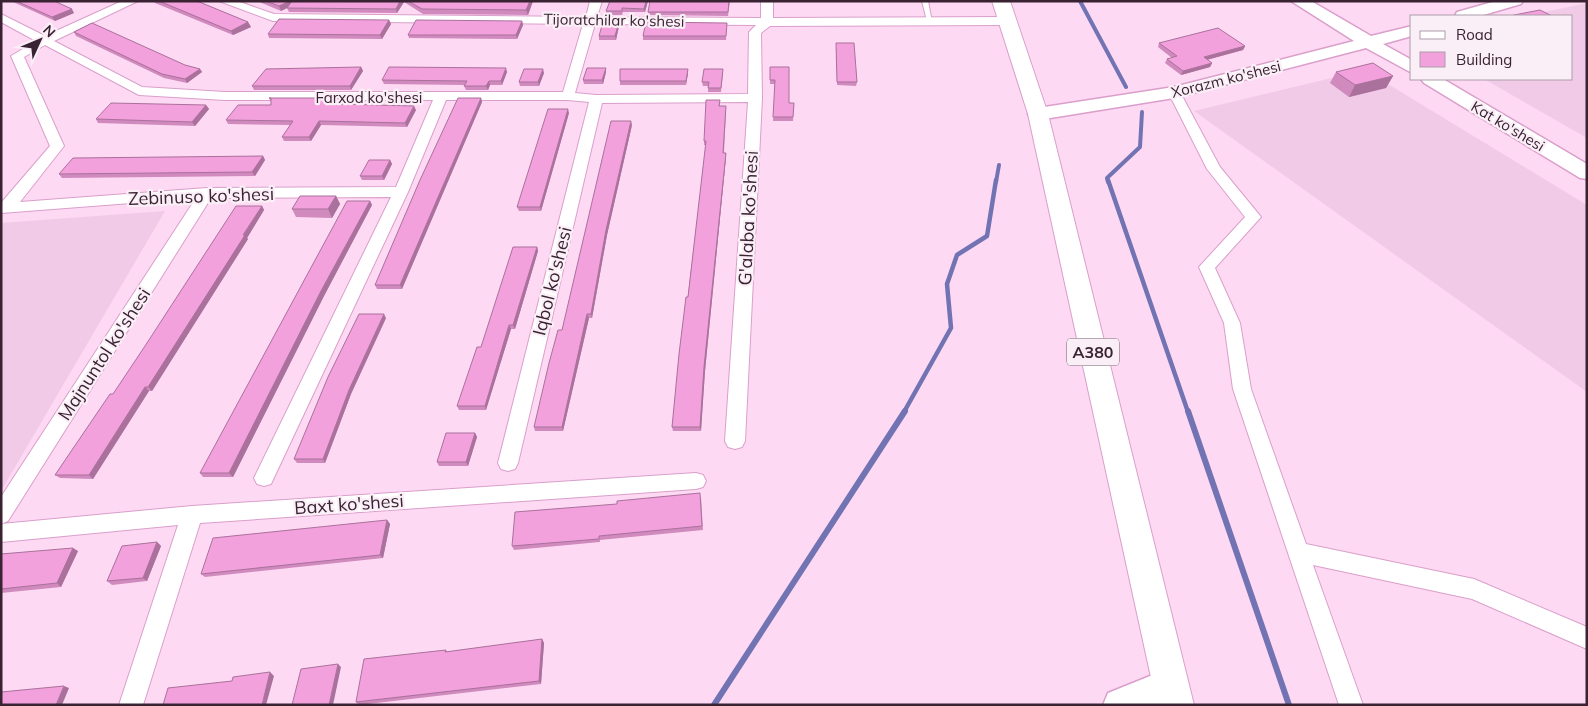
<svg xmlns="http://www.w3.org/2000/svg" width="1588" height="706" font-family="Mulish,sans-serif">
  <rect width="100%" height="100%" fill="#fed9f3"/>
  <!-- built -->
  <path fill="#f1cae7" d="M1587,3V138L1484,79H1572V16H1526Z
    M1365,70L1587,205V392L1194,111Z
    M165,211L1,491V223Z"/>
  <g fill="none" stroke-linecap="round" stroke-linejoin="round">
    <!-- stream-far2 -->
    <path stroke="#7273b2" stroke-width="4" d="M1080,1L1126,87
      M996,182L999,165
      M1108,182L1107,178L1140,147L1142,112"/>
    <!-- stream-far1 -->
    <path stroke="#7273b2" stroke-width="4.5" d="M1108,180L1188,412
      M904,412L951,328L947,284L957,255L987,236L996,180"/>
    <!-- stream -->
    <path stroke="#7273b2" stroke-width="6" d="M1188,411L1289,705
      M714,705L905,411"/>
    <!-- lane casing -->
    <g stroke="#da9fca" stroke-width="2">
      <path id="lane" d="M922,1H928L932,22L927,21Z"/>
    </g>
    <!-- street casing -->
    <g stroke="#da9fca" stroke-width="2">
      <path id="street" d="M122,1H138L54,41L142,87L225,92H563L583,24L273,21L219,1H237L274,14L586,17L590,1H602L597,17L761,18V1H773V18L1007,17L1013,21L1007,25L770,26L761,33L762,98L745,441L742,447L735,449L728,447L725,441L748,102L602,103L518,463L515,469L508,471L501,469L498,463L589,102L568,100H446L408,192L271,484L264,486L257,484L254,478L391,197L211,198L8,521L1,524V497L196,198L1,213V203L50,146L11,56L36,41L1,22V14L45,36ZM595,24L756,25L749,32L748,94L596,95L575,93ZM45,45L139,95L225,100H433L396,187L207,188L20,202L64,146L24,57Z
        M1174,88L1180,92L1220,167L1261,217L1215,268L1240,323L1251,389L1306,544L1474,579L1587,627V649L1472,599L1313,565L1363,705H1339L1233,389L1224,323L1199,267L1245,217L1207,169L1168,92Z
        M696,473L703,475L706,481L703,487L696,489L200,523L143,705H119L178,525L1,542V524L192,506Z"/>
    </g>
    <!-- secondary casing -->
    <g stroke="#da9fca" stroke-width="3">
      <path id="secondary" d="M1291,1H1311L1371,36L1412,26V36L1383,44L1412,60V73L1366,48L1174,98L1038,120L1031,118L1028,114L1031,110L1038,108L1174,87L1354,41Z
        M1496,1H1523L1521,4L1480,16H1455L1457,12Z
        M1421,79H1443L1587,164V179L1580,178L1424,83Z
        M1170,668L1182,673L1187,685L1182,697L1162,705H1103L1108,693Z"/>
    </g>
    <!-- highway casing -->
    <g stroke="#da9fca" stroke-width="2">
      <path id="highway" d="M992,1H1010L1048,114L1194,705H1157L1028,114Z"/>
    </g>
    <!-- lane -->
    <use href="#lane" fill="#fff" fill-rule="evenodd"/>
    <!-- street -->
    <use href="#street" fill="#fff" fill-rule="evenodd"/>
    <!-- secondary -->
    <use href="#secondary" fill="#fff" fill-rule="evenodd"/>
    <!-- highway -->
    <use href="#highway" fill="#fff" fill-rule="evenodd"/>
  </g>
  <!-- wall -->
  <path fill="#d08abe" d="M11,1H54L74,13L55,21Z
    M154,1H197L248,22L251,27L233,35L155,3Z
    M257,1H533L528,15L423,14L404,2L397,13L289,12L287,8L281,11Z
    M610,1H648L645,12H623L622,15H607L606,11Z
    M730,1L728,16L649,15L648,12Z
    M389,20L391,24L382,39L269,38L268,34Z
    M522,21L523,25L517,39L409,38L408,35Z
    M727,23L726,40H643V36Z
    M619,26L616,40H599V36Z
    M74,32L185,65L200,69L202,72L187,83L164,78L76,36Z
    M1159,43L1245,46L1243,50L1207,60L1212,63L1210,67L1181,75L1165,63L1167,59L1172,58L1158,47Z
    M836,47L857,82L856,86L837,85Z
    M361,67L363,71L351,90H254L252,86Z
    M770,67L789,103H794L793,121H773L775,84H770Z
    M606,68V72L603,84H584L583,80Z
    M507,72L502,85H490L488,90H466L464,86L465,85L384,84L382,80Z
    M1336,72L1393,76L1386,88L1349,97L1330,83Z
    M544,73L539,86H520L519,82Z
    M688,73L686,85H620V81Z
    M723,73L721,92H708V86H703L702,82Z
    M269,98L344,102L343,104L416,110L407,127L321,125L311,141H284L282,137L290,125L228,124L226,120L271,105V102Z
    M481,98L482,102L402,289H377L375,285Z
    M720,100V106L726,110L724,153H726V157L705,371L701,431H673L672,427L706,145H704V141Z
    M206,105L209,109L195,126L98,123L96,119Z
    M569,113L541,211H519L517,207Z
    M632,125L607,235L592,318H589L563,431H535L534,427L562,330Z
    M263,156L265,160L255,176L62,178L59,174Z
    M390,160L392,164L384,180H362L360,176Z
    M336,196L340,204L332,218L296,217L292,209Z
    M370,201L372,205L324,296L233,477H203L200,473Z
    M262,206L264,210L247,238L248,239L152,391H149L93,479L60,478L55,475L113,394Z
    M537,247L538,251L515,329H511L486,410H459L457,406L481,347Z
    M386,318L351,394L325,463H297L294,459Z
    M475,433L477,437L468,466H439L437,462Z
    M701,497L703,530L600,540V542L514,550L512,546Z
    M387,520L390,524L383,558L205,577L201,574Z
    M157,542L161,546L147,581L112,585L107,581Z
    M78,551L61,587L1,593V554Z
    M542,639L544,643L541,684L359,705L356,702L446,650L447,652Z"/>
  <!-- shaded-wall -->
  <path fill="#a9719b" d="M290,1H294L295,4L281,11L279,6Z
    M400,1H403L404,2L397,13L396,9Z
    M530,1H533L528,15L526,10Z
    M646,1H648L645,12L644,9Z
    M72,9L74,13L55,21L52,17Z
    M389,20L391,24L382,39L380,35Z
    M522,21L523,25L517,39L516,35Z
    M248,22L251,27L233,35L231,31Z
    M619,22V26L616,40L615,36Z
    M1245,46L1243,50L1202,61L1204,57Z
    M1212,63L1210,67L1181,75L1183,71Z
    M361,67L363,71L351,90L350,86Z
    M506,68L507,72L502,85L501,81Z
    M606,68V72L603,84L602,80Z
    M200,69L202,72L187,83L185,79Z
    M543,69L544,73L539,86L538,82Z
    M688,69V73L686,85V81Z
    M1393,76L1386,88L1349,97L1355,85Z
    M489,81L490,85L488,90L486,86Z
    M343,98L344,102L341,108L339,104Z
    M481,98L482,102L402,289L400,285Z
    M206,105L209,109L195,126L192,122Z
    M414,106L416,110L407,127L405,123Z
    M568,109L569,113L541,211L540,207Z
    M319,121L321,125L311,141L309,137Z
    M631,121L632,125L607,235L592,318L591,314L606,230Z
    M726,153V157L705,371L701,431L700,427L704,367Z
    M263,156L265,160L255,176L252,172Z
    M390,160L392,164L384,180L382,176Z
    M336,196L340,204L332,218L328,209Z
    M370,201L372,205L324,296L233,477L229,473L321,291Z
    M262,206L264,210L247,238L248,239L152,391L148,387Z
    M537,247L538,251L515,329L513,325Z
    M384,314L386,318L351,394L325,463L323,459L349,390Z
    M587,314L589,318L563,431L562,427Z
    M509,325L511,329L486,410L485,406Z
    M145,387L149,391L93,479L89,475Z
    M475,433L477,437L468,466L466,462Z
    M387,520L390,524L383,558L380,555Z
    M157,542L161,546L147,581L143,578Z
    M73,548L78,551L61,587L57,583Z
    M542,639L544,643L541,684L539,681Z
    M338,664L341,667L333,705H329Z
    M270,672L274,676L266,705H262Z
    M64,686L69,688L62,705H56Z"/>
  <!-- building -->
  <path fill="#f2a1dd" stroke="#a9719b" d="M16,1H54L72,9L52,17Z
    M159,1H197L248,22L231,31Z
    M266,1H290L279,6Z
    M292,1H400L396,9L287,8Z
    M408,1H530L526,10L422,9Z
    M610,1H646L644,9L622,8V11H606Z
    M650,1H729L728,12H648Z
    M1540,10L1552,16H1509Z
    M279,19L389,20L380,35L268,34Z
    M416,20L522,21L516,35H408Z
    M603,22H619L615,36H599Z
    M646,22L727,23L726,36H643Z
    M92,23L185,65L200,69L185,79L162,74L74,32Z
    M1218,28L1245,46L1204,57L1212,63L1183,71L1167,59L1177,56L1159,43Z
    M836,43H854L857,82H837Z
    M1373,63L1393,76L1355,85L1336,72Z
    M361,67L350,86H252L266,69Z
    M389,67L506,68L501,81H489L486,86H464L467,81L382,80Z
    M770,67H789V103H794L793,117H773L775,80H770Z
    M587,68H606L602,80H583Z
    M524,69H543L538,82H519Z
    M620,69H688L686,81H620Z
    M704,69H723L721,88H708L709,82H702Z
    M269,98H343L339,104L414,106L405,123L319,121L309,137H282L293,121L226,120L238,105H271V98Z
    M458,98H481L400,285H375L420,180Z
    M706,100H720L719,106H726L723,153H726L704,367L700,427H672L679,354L686,297H688L706,141H704Z
    M111,103L206,105L192,122L96,119Z
    M548,109H568L540,207H517Z
    M611,121H631L606,230L591,314H587L562,427H534L549,363L558,330H562Z
    M263,156L252,172L59,174L73,158Z
    M369,160H390L382,176H360Z
    M300,196H336L328,209H292Z
    M347,201H370L321,291L229,473H200Z
    M236,206H262L243,235H245L148,387H145L89,475H55L110,394H113L145,346Z
    M513,247H537L513,325H509L485,406H457L477,347H481Z
    M359,314H384L349,390L323,459H294L328,377Z
    M446,433H475L466,462H437Z
    M700,493L702,526L599,536V539L512,546L515,512L617,504V501Z
    M387,520L380,555L201,574L213,538Z
    M157,542L143,578L107,581L122,546Z
    M73,548L57,583L1,589V554Z
    M542,639L539,681L356,702L364,659L446,650L445,652Z
    M338,664L329,705H292L301,669Z
    M270,672L262,705H163L168,688L232,681L233,677Z
    M64,686L56,705H1V692Z"/>
  <g text-anchor="middle" dominant-baseline="central" stroke-width="4.5" stroke-linejoin="round" paint-order="stroke">
    <!-- far-street labels -->
    <g font-size="15" fill="#392333" stroke="#fbeff7">
      <text transform="translate(614 20) rotate(1)">Tijoratchilar ko'shesi</text>
      <text transform="translate(1226 79) rotate(-14)">Xorazm ko'shesi</text>
      <text x="369" y="97">Farxod ko'shesi</text>
      <text transform="translate(1508 126) rotate(31)">Kat ko'shesi</text>
    </g>
    <!-- shield labels -->
    <rect fill="#fbeff7" stroke="#73606e" stroke-width="1" x="1067" y="338.5" width="52" height="27" rx="4"/>
    <g font-size="16" font-weight="bold" fill="#392333">
      <text x="1093" y="352">A380</text>
    </g>
    <!-- street labels -->
    <g font-size="18" fill="#392333" stroke="#fbeff7">
      <text transform="translate(201 196) rotate(-2)">Zebinuso ko'shesi</text>
      <text transform="translate(748 218) rotate(-87)">G'alaba ko'shesi</text>
      <text transform="translate(552 281) rotate(-76)">Iqbol ko'shesi</text>
      <text transform="translate(104 354) rotate(-57)">Majnuntol ko'shesi</text>
      <text transform="translate(349 504) rotate(-4)">Baxt ko'shesi</text>
    </g>
  </g>
  <!-- border -->
  <rect width="1588" height="706" fill="none" stroke="#392333" stroke-width="5"/>
  <!-- legend -->
  <rect x="1410" y="15" width="162" height="65" fill="#fbeff7" stroke="#ad9da9"/>
  <rect x="1420" y="31" width="25" height="8" fill="#ffffff" stroke="#ad9da9"/>
  <text x="1456" y="40" font-size="15" fill="#392333">Road</text>
  <rect x="1420" y="52" width="25" height="15" fill="#f2a1dd" stroke="#ad9da9"/>
  <text x="1456" y="65" font-size="15" fill="#392333">Building</text>
  <!-- north arrow -->
  <g transform="translate(40 40) rotate(46)" stroke="#fbeff7" stroke-width="4" paint-order="stroke">
  <path d="M0-4L9 19L0 12L-9 19Z" fill="#392333"/>
  <text y="-8" font-size="14" font-weight="bold" text-anchor="middle" fill="#392333">N</text>
  </g>
</svg>
